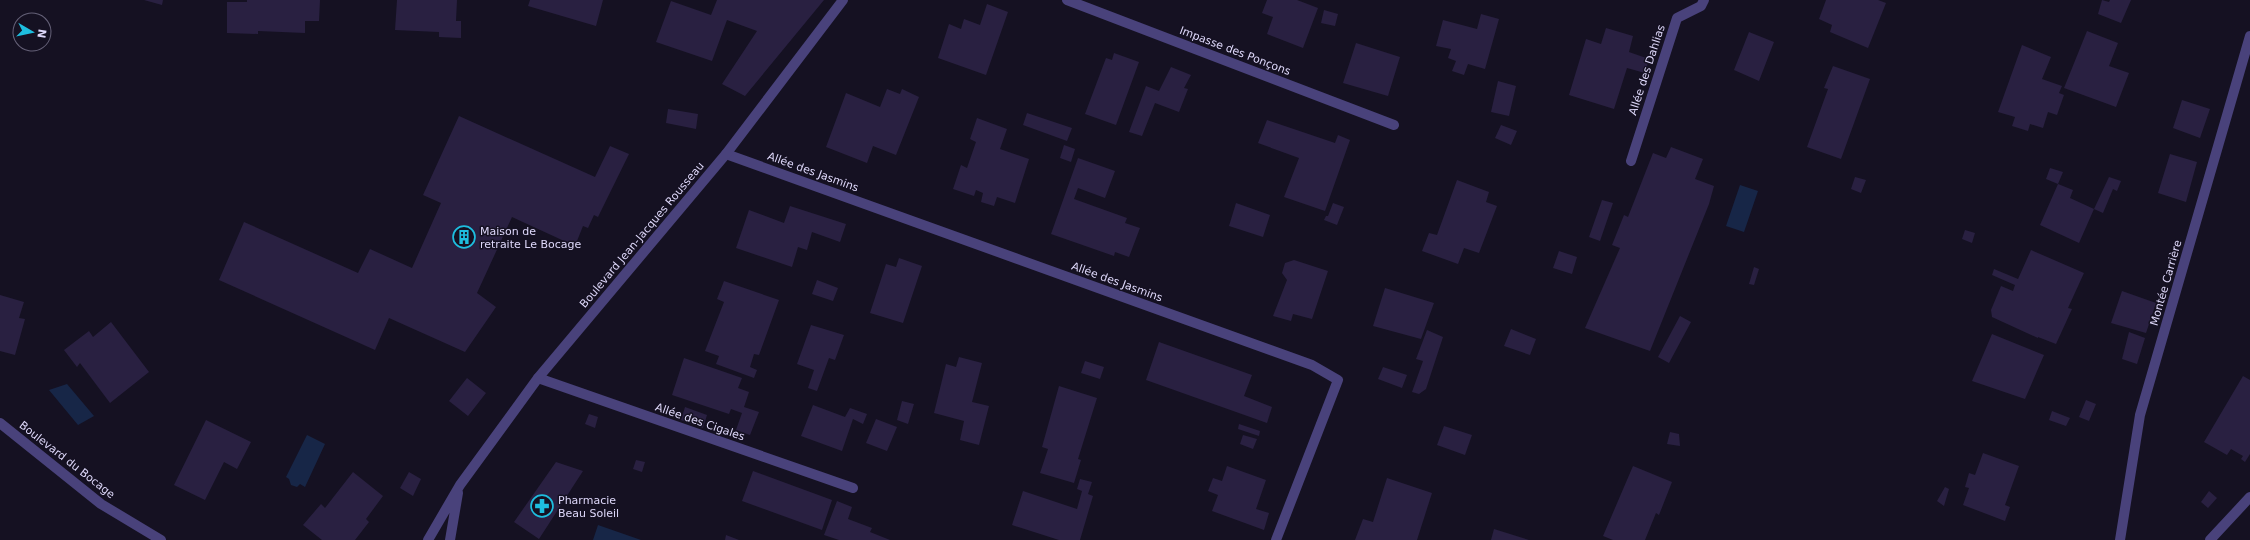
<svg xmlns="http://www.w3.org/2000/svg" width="2250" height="540" font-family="'DejaVu Sans',sans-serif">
  <rect width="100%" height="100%" fill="#151122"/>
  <!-- water -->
  <path fill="#172647" d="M1740,185L1758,191L1744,232L1726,226Z
    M67,384L94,416L78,425L49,390Z
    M307,435L325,444L305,487L300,484L297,487L291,485L289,479L286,477Z
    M598,525L641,540H593Z"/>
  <!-- building -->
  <path fill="#292041" d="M144,0H163L162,5Z
    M247,0H320L319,21H305V33L258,31V34L227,33V2H247Z
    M397,0H457L456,21H461V38L439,37V32L395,30Z
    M530,0H603L596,26L528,6Z
    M717,0H824L745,96L722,84L757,31L727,20L712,61L656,42L671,1L711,15Z
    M1267,0H1297L1318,8L1303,48L1267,34L1273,17L1262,13Z
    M1826,0H1878L1886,3L1868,48L1830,32L1832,25L1819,19Z
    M2102,0L2109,2L2110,0H2131L2121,23L2098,14Z
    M987,4L1008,12L986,75L938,58L949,24L961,29L964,19L980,25Z
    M1324,10L1338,14L1335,26L1321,23Z
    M1481,14L1499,19L1485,69L1468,64L1464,75L1452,71L1456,61L1448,58L1451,49L1436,46L1443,20L1477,29Z
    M1606,28L1633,36L1629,52L1649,59L1645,73L1627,68L1614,109L1569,95L1586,39L1601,44Z
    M2087,31L2118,43L2109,66L2129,73L2116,107L2064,88Z
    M1749,32L1774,42L1759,81L1734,70Z
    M1356,43L1400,57L1388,96L1343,83Z
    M2022,45L2051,57L2042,79L2062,86L2059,93L2064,95L2057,115L2048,112L2043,128L2030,124L2028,131L2012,126L2015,117L1998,112Z
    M1114,53L1139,62L1116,125L1085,114L1106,58L1112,60Z
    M1833,66L1870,79L1841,159L1807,147L1828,89L1824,88Z
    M1171,67L1191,75L1184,88L1188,89L1179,112L1155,103L1142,136L1129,132L1146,86L1159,91Z
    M1498,81L1516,86L1509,116L1491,112Z
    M887,89L900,94L902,89L919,97L896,155L873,146L867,163L826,147L846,93L880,107Z
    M2182,100L2210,109L2200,138L2173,128Z
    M668,109L698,114L696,129L666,123Z
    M1027,113L1072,128L1067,141L1023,125Z
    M459,116L595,177L610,146L629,154L598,217L594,215L588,228L583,226L575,246L512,217L477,293L496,307L465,352L389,318L375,350L219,280L244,222L358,273L370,249L412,268L441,203L423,195Z
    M977,118L1007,129L1000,149L1029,159L1015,203L997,197L994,206L981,202L983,193L976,190L974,196L953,189L961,165L967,168L976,142L970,139Z
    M1267,120L1335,143L1338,135L1350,140L1325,211L1284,197L1299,158L1258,143Z
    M1501,125L1517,131L1511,145L1495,138Z
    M1064,145L1075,149L1071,162L1060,158Z
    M1671,147L1703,159L1695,179L1714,186L1709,204L1650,351L1585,328L1620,248L1612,245L1624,215L1628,217L1653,153L1666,158Z
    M2170,154L2197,162L2186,202L2158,193Z
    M1078,158L1115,171L1105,198L1078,188L1074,199L1127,218L1125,223L1140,228L1129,257L1115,252L1114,256L1051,234Z
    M2050,168L2063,172L2058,184L2046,179Z
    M1855,177L1866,180L1861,193L1851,189Z
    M2109,177L2121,181L2117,191L2113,189L2103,213L2094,209L2079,243L2040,225L2058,184L2073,190L2070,198L2094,209Z
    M1457,180L1489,192L1486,202L1497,206L1479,253L1464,248L1458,264L1422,251L1429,233L1437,235Z
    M1602,200L1613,203L1600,241L1589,237Z
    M1236,203L1270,215L1263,237L1229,226Z
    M1333,203L1344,207L1337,225L1324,220L1326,216H1328Z
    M790,206L846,224L840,242L812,232L807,250L798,247L792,267L736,248L749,210L784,223Z
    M1965,230L1975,233L1972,243L1962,239Z
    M2031,250L2084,273L2068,308L2072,309L2056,344L2038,337V338L1992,317L1991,310L2001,286L2013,291L2015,285L1992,275L1994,269L2018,279Z
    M1559,251L1577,257L1572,274L1553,268Z
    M899,258L922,266L903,323L870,313L886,264L896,267Z
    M1294,260L1328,271L1312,319L1293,314L1291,321L1273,316L1287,280L1282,273L1285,263Z
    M1754,267L1759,269L1754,285L1749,284Z
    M817,280L838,288L833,301L812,294Z
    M724,281L779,300L759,355L754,354L750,367L757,370L754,378L716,364L719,356L705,351L724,302L717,299Z
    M1385,288L1434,303L1421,339L1373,326Z
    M2122,291L2156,303L2146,333L2111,323Z
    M0,295L24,302L19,318L25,319L15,355L0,351Z
    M1680,316L1691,322L1669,363L1658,357Z
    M111,322L149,372L110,403L80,363L77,367L64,350L89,331L93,337Z
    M811,325L844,335L835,360L829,358L817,391L808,388L814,370L797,364Z
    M1511,329L1536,339L1530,355L1504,346Z
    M1427,330L1443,337L1426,389L1419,394L1412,392L1423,361L1416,359Z
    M2129,332L2145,338L2137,364L2122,359Z
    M1992,334L2044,355L2025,399L1972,381Z
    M1159,342L1252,375L1244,396L1272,407L1267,423L1146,380Z
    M959,357L982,363L972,402L989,406L979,445L960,440L964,421L934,413L946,364L956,367Z
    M684,358L742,378L738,388L749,392L744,407L759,412L750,435L736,430L742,413L731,409L729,414L672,395Z
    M1085,361L1104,367L1100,379L1081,373Z
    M1383,367L1407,375L1402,388L1378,379Z
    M2243,376L2250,380V454L2245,462L2241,459L2243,456L2231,449L2227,455L2204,442Z
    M467,378L486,393L468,416L449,401Z
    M1059,386L1097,398L1078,459L1081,460L1074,483L1040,473L1048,449L1042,447Z
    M2086,400L2096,404L2089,421L2079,417Z
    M902,401L914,404L908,424L897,420Z
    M813,405L845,417L850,408L867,414L863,424L853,419L842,451L801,436Z
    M685,407L707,415L703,428L681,420Z
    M2052,411L2070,418L2066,426L2049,420Z
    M589,414L598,417L595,428L585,424Z
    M876,419L897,427L887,451L866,443Z
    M206,420L251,442L237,469L224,462L205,500L174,485Z
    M1239,424L1260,431L1259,436L1238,429Z
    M1444,426L1472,435L1465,455L1437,445Z
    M1670,432L1679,434L1680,446L1667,444Z
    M1243,435L1257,439L1253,449L1240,444Z
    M1983,453L2019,466L2005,505L2010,507L2005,521L1963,505L1969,488L1965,487L1969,473L1975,475Z
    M636,460L645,462L642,472L633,469Z
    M556,462L583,471L539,539L514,522Z
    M1227,466L1266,480L1256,509L1269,513L1264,530L1212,511L1218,495L1208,491L1213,478L1222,481Z
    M1633,466L1672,482L1659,515L1656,513L1645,540H1613L1603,536Z
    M753,471L832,500L822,530L742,501Z
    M353,472L383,496L366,519L369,522L355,540H322L303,525L321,504L325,508Z
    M409,472L421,479L413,496L400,488Z
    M1387,478L1432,493L1417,540H1355L1363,519L1373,522Z
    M1080,479L1092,482L1088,494L1093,496L1080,540H1059L1012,525L1023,491L1077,509L1082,491L1077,489Z
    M1945,487L1949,489L1944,506L1937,501Z
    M2209,491L2217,498L2208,508L2201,502Z
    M837,501L852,507L848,519L872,528L870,532L890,540H839L824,535Z
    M1494,529L1529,540H1491Z
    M726,535L739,540H725Z"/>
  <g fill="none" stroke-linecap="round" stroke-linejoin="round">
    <!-- minor -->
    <path stroke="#49427b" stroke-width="10" d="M1067,0L1394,125
      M726,154L1312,365L1338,380L1276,540
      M1631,161L1677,18L1701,6L1704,0
      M538,378L853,488
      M0,423L101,504L161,540
      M2120,540L2140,415L2250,36
      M2210,540L2250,497"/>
    <!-- tertiary -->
    <path stroke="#49427b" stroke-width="10" d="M428,540L460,485L538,378L726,154L843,0
      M450,540L458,493"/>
  </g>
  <!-- icons -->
  <defs>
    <g id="building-ring" transform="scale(1.15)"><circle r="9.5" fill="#151122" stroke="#1ebedf" stroke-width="1.5"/><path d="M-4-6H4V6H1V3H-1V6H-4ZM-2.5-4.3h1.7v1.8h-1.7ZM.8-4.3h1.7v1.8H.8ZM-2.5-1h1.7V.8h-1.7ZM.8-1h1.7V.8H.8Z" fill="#1ebedf"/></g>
    <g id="pharmacy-ring" transform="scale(1.15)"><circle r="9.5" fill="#151122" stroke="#1ebedf" stroke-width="1.5"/><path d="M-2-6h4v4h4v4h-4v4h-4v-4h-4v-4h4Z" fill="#1ebedf"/></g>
  </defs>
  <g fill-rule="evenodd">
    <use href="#building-ring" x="464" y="237"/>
    <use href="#pharmacy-ring" x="542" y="506"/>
  </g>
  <g text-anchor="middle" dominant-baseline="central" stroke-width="3" stroke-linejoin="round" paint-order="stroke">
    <!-- street labels -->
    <g font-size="11" fill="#ded8fa" stroke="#151122">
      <text transform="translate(1235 51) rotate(21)">Impasse des Ponçons</text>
      <text transform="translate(1647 70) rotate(-72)">Allée des Dahlias</text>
      <text transform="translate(813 172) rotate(20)">Allée des Jasmins</text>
      <text transform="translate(642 235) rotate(-50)">Boulevard Jean-Jacques Rousseau</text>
      <text transform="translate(1117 282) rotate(20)">Allée des Jasmins</text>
      <text transform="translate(2166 283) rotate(-74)">Montée Carrière</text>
      <text transform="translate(700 422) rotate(19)">Allée des Cigales</text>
      <text transform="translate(67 460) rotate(38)">Boulevard du Bocage</text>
    </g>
    <!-- poi labels -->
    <g font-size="11" fill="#ded8fa" stroke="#151122" text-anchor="start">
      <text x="480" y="231">Maison de<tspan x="480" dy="13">retraite Le Bocage</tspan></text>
      <text x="558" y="500">Pharmacie<tspan x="558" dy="13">Beau Soleil</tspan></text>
    </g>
  </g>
  <!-- north arrow -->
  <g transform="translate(32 32) rotate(99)"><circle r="19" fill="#151122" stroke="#656178"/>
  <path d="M0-3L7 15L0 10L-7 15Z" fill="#1ebedf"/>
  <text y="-6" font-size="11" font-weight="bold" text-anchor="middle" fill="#ded8fa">N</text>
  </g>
</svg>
